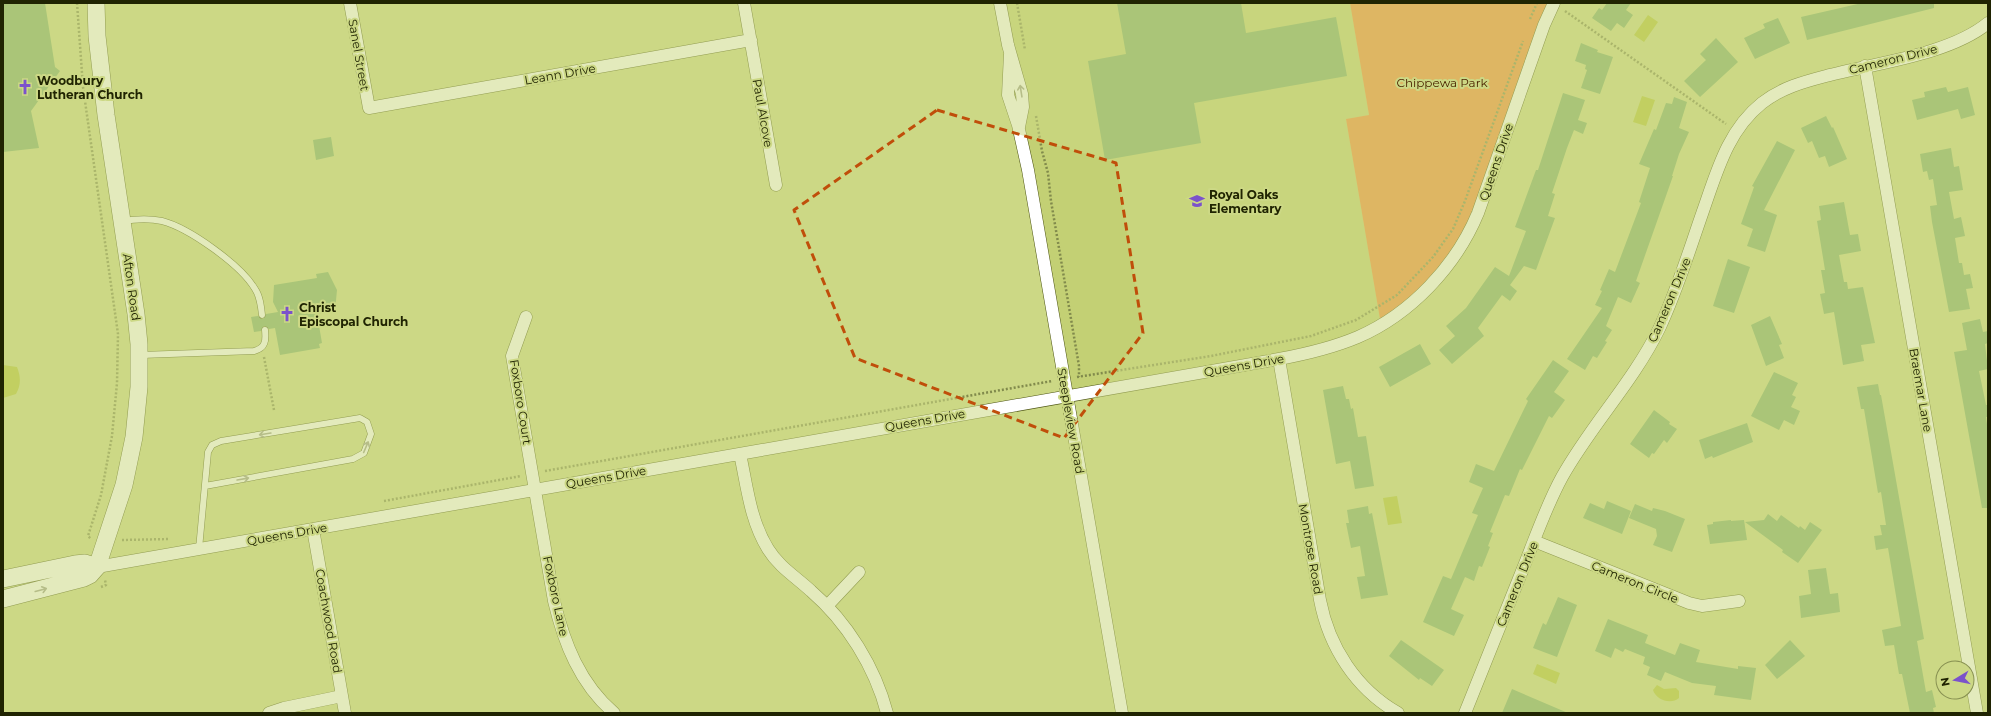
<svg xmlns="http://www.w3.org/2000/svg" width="1991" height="716" font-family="Montserrat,sans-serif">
  <rect width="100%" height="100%" fill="#ccd885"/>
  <!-- built -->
  <path fill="#c3d074" d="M1000,3H1350L1369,115L1346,119L1381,325L1339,344L1067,395L1022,113Z"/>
  <!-- green -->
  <path fill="#f48d3b" d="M1350,3H1554L1478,213L1448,264L1381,325L1346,119L1369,115Z"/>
  <!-- water -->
  <path fill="#b5c437" d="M1648,15L1658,22L1644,42L1634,35Z
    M1642,96L1655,100L1646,126L1633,122Z
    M3,365L17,367C21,377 21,385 16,394L3,398Z
    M1397,496L1402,523L1388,525L1383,498Z
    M1537,664L1560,673L1556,684L1533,674Z
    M1657,685L1664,689L1676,688L1679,691V698C1671,705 1656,700 1653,690Z"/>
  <!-- building -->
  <path fill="#80ae69" d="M3,3H45L55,67L60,71L31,111L39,148L3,152Z
    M1117,3H1241L1246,33L1336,17L1347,76L1194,103L1201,143L1105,160L1088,61L1126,54Z
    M1607,3H1631L1626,10L1633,15L1624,28L1617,23L1611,31L1592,18L1599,8L1602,10Z
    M1862,3H1934V8L1807,40L1801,17Z
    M1778,18L1790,43L1755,59L1744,38L1765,28L1763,24Z
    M1716,38L1738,62L1700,97L1684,81L1706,60L1700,54Z
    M1581,43L1598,50L1597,52L1613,57L1600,94L1581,88L1587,70L1585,69L1586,65L1575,61Z
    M1946,87L1948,92L1968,87L1975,115L1961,119L1958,109L1917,120L1912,100L1925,97L1924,92Z
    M1563,93L1585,100L1578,120L1587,123L1583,134L1574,130L1567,148L1552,193L1555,194L1548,216L1555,218L1536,270L1524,266L1510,285L1517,291L1510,301L1502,295L1478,328L1484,336L1452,364L1439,350L1455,336L1446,326L1466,308L1495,267L1509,276L1526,231L1515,227L1536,170H1538Z
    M1674,97L1687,102L1679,128L1689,132L1679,154L1672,176H1673L1636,281L1640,283L1631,303L1618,297L1606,326L1612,330L1605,341L1607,342L1597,358L1593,356L1585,370L1567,359L1602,308L1595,305L1602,291L1600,290L1609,269L1615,272L1641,203L1639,202L1650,168L1639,164L1654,129L1656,130L1666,103L1672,104Z
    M1826,116L1832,128L1833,127L1847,159L1829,167L1825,156L1819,158L1812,141L1808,143L1801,128Z
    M331,137L334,156L316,160L313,140Z
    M1777,141L1795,150L1764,210L1777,215L1765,252L1747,246L1753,229L1741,224L1754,187L1752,186Z
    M1951,148L1954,167L1959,166L1963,190L1949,192L1954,219L1961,217L1965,236L1955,238L1959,263H1962L1964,275L1970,274L1973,288L1966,289L1970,309L1949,312L1932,222L1930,206L1937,205L1933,179L1929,180L1927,171L1923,172L1920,154Z
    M1844,202L1850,235L1858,234L1861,251L1839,255L1844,282H1847L1848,289L1863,287L1875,343L1861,345L1864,361L1843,365L1834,312L1824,314L1820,294L1825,293L1821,270H1825L1817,221L1821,220L1819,206Z
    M1728,259L1750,267L1734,313L1713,306Z
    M328,272L337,290L335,311L317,314L322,343L319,344L320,348L280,355L275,328L269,329L264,326L261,331L254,332L251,317L258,316L263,319L266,314L278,312L273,302L274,285L317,278L316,274Z
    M1770,316L1782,344L1779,345L1784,358L1766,366L1751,325Z
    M1980,319L1983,332L1988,331V343L1985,344L1988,369L1979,371L1986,405H1988V417H1986L1988,431V508H1982L1954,352L1967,350L1962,323Z
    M1420,344L1431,364L1390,387L1379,367Z
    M1553,360L1569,371L1554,392L1565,400L1552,418L1549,416L1522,470L1520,469L1509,496L1505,495L1490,532L1493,533L1488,546L1490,547L1482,567L1479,566L1474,581L1465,577L1451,609L1464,615L1454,636L1423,622L1443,576L1451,579L1478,515L1472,513L1483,488L1469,482L1476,464L1494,471L1528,401L1526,399Z
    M1774,372L1798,383L1792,395L1796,397L1791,407L1800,411L1794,425L1784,420L1779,430L1751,416Z
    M1878,384L1880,395H1881L1924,639L1917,641L1926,692L1932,690L1936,707L1933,708L1934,713H1910L1902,674H1899L1894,645L1885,646L1882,630L1901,626L1888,548L1876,550L1874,536L1882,535L1880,525H1886L1881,492L1878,493L1864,409H1861L1857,387Z
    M1343,386L1346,399H1349L1351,409L1353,408L1358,437L1366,436L1374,486L1355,489L1350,461L1336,464L1323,390Z
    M1654,410L1670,422L1669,424L1677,429L1667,443L1664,440L1654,454L1652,453L1649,458L1630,444Z
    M1747,423L1753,442L1713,458L1712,456L1705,459L1699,440Z
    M1607,501L1631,511L1622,534L1583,518L1590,503L1604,509Z
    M1635,504L1652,511L1653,508L1665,511L1685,519L1672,552L1653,545L1657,536L1656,529L1629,518Z
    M1368,506L1369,514L1372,513L1388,595L1361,599L1357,577L1365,576L1360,546L1351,548L1346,523H1349L1347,510Z
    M1768,514L1777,521L1781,515L1799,528L1800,526L1805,530L1810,522L1822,530L1798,563L1782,552L1783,550L1745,522L1764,520Z
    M1731,520V521L1744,520L1747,540L1710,544L1707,525L1713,524V522Z
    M1826,568L1830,594L1838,593L1840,612L1801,618L1799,596L1811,594L1808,570Z
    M1558,597L1577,605L1557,657L1533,648L1543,623L1546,625Z
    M1608,619L1648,635L1645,643L1675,655L1680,643L1700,650L1696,662L1738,669V666L1756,668L1751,700L1714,695L1716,686L1692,683L1665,672L1661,681L1647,675L1650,667L1643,664L1645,657L1625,649L1623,652L1615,648L1611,658L1595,651Z
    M1401,640L1444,670L1432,686L1420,678L1419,680L1389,656Z
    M1790,640L1805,656L1777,679L1765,665Z
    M1512,689L1568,713H1502Z"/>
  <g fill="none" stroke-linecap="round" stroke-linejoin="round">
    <!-- lane casing -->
    <g stroke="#4d5413" stroke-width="7">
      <path id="lane" d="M122,221C135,219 149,218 162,221C189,228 241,265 255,289C260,296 261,306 262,315
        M141,355L254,351C266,348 266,340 265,330
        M199,549L208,452L212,445L221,441L360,418L367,422L371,434L364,453L353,459L205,486"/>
    </g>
    <!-- street casing -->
    <g stroke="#4d5413" stroke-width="13">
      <path id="street" d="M350,3L369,108L751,40
        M744,3L776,185
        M1000,3L1008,45L1022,94L1023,107L1019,127
        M1010,54L1008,95L1018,125L1028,170L1122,713
        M1865,66L1977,713
        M526,317L512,356L554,601C564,643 580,684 614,713
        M1279,359L1320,600C1329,647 1356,689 1398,713
        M740,454C747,486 750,520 768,549C779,567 796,577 811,591C847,622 875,667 887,713
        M313,529L345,713
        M1534,541L1689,603L1702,606L1739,601
        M97,567L1279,359C1306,354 1332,348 1358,337C1411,314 1456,266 1478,213L1544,25L1554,3
        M827,606L859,572
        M269,713L284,708L342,696
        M1465,713C1484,666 1503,618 1522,571C1535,539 1546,506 1562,477C1591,425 1633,382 1659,329C1677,291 1689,251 1703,211C1717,171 1728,130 1762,103C1781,88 1803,82 1826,76C1875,63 1949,55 1988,23"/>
    </g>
    <!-- secondary casing -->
    <g stroke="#4d5413" stroke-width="18">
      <path id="secondary" d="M3,579L75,564L85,563L97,567
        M3,599L84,578L90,575L97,567L124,485L134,437L139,387V344L136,314L106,115L97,36L96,3"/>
    </g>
    <!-- path -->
    <path stroke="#818a4c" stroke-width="2.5" stroke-dasharray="2 2" stroke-linecap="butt" d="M77,3L83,87L118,334L117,383L112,436L101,495L88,536L91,539
      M1017,3L1025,50
      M1565,11L1726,124
      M1530,19L1537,3
      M1036,116L1042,151L1048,173L1051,201L1079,366V377
      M264,357L274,410
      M1077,377L1211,356L1311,336L1356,320L1397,295L1433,257L1453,229L1465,201L1523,41
      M545,471L1052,381
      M384,501L521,476
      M122,540L170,539
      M101,587L106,585L105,580"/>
    <!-- lane -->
    <use href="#lane" stroke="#fff" stroke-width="6"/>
    <!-- street -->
    <use href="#street" stroke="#fff" stroke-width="12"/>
    <!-- secondary -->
    <use href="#secondary" stroke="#fff" stroke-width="17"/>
  </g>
  <!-- one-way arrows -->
  <defs><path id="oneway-shaft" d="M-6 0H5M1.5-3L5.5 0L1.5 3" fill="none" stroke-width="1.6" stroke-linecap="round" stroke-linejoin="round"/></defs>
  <g stroke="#9b9c8d">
    <use href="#oneway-shaft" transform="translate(1021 91) rotate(-99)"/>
    <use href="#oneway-shaft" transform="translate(265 434) rotate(171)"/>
    <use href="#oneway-shaft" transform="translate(366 447) rotate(-67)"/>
    <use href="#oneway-shaft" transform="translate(243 479) rotate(-10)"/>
    <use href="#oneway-shaft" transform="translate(41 590) rotate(-15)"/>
  </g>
  <!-- marked area -->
  <path d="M0 0H1991V716H0ZM937,110L1116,163L1143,333L1064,438L855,358L794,210Z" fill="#ccd885" fill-opacity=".55" fill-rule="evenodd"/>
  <path fill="none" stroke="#c04e0a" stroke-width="3" stroke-dasharray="8 5" stroke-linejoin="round" d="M937,110L1116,163L1143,333L1064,438L855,358L794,210Z"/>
  <!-- icons -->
  <defs>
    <g id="church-bare" transform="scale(1.2)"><path d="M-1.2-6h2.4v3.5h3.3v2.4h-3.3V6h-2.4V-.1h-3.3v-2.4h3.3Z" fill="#7b52cb" stroke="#ccd885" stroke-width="2.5" paint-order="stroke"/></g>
    <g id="school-bare" transform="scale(1.2)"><path d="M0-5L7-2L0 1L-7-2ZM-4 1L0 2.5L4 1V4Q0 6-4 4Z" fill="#7b52cb" stroke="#ccd885" stroke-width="2.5" paint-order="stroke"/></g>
  </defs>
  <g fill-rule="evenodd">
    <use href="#church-bare" x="25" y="87"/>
    <use href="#school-bare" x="1197" y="201"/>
    <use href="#church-bare" x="287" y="314"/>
  </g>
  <g text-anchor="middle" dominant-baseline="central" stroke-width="4" stroke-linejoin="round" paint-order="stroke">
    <!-- street labels -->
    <g font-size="12" fill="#202402" stroke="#ccd885">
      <text transform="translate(359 55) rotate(80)">Sanel Street</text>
      <text transform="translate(1893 59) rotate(-14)">Cameron Drive</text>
      <text transform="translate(560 74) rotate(-10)">Leann Drive</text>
      <text transform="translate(763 113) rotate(80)">Paul Alcove</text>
      <text transform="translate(1496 162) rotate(-71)">Queens Drive</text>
      <text transform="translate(132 287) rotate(82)">Afton Road</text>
      <text transform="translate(1669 300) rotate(-67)">Cameron Drive</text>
      <text transform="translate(1244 365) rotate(-10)">Queens Drive</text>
      <text transform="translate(1921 390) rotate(80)">Braemar Lane</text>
      <text transform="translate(521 402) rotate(81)">Foxboro Court</text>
      <text transform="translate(925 420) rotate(-10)">Queens Drive</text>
      <text transform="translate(1071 421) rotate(80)">Steepleview Road</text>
      <text transform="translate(606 477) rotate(-10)">Queens Drive</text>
      <text transform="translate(287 534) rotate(-10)">Queens Drive</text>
      <text transform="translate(1311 549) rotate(80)">Montrose Road</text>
      <text transform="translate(1635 582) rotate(22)">Cameron Circle</text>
      <text transform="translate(1517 584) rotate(-68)">Cameron Drive</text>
      <text transform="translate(556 596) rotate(78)">Foxboro Lane</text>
      <text transform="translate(329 621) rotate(80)">Coachwood Road</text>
    </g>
    <!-- poi labels -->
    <g font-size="12" font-weight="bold" fill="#202402" stroke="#ccd885" text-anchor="start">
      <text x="37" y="80">Woodbury<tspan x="37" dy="14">Lutheran Church</tspan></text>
      <text x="1209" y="194">Royal Oaks<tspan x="1209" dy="14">Elementary</tspan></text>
      <text x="299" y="307">Christ<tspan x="299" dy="14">Episcopal Church</tspan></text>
    </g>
    <!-- park labels -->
    <g font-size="12" fill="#4c2401" stroke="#ccd885">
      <text x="1442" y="82">Chippewa Park</text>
    </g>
  </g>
  <!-- border -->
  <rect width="1991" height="716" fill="none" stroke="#202402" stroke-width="8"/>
  <!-- north arrow -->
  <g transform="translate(1955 680) rotate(260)"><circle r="19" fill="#ccd885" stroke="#879051"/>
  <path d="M0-3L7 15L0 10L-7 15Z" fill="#7b52cb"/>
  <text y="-6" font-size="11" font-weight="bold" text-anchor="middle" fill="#202402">N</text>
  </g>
</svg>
